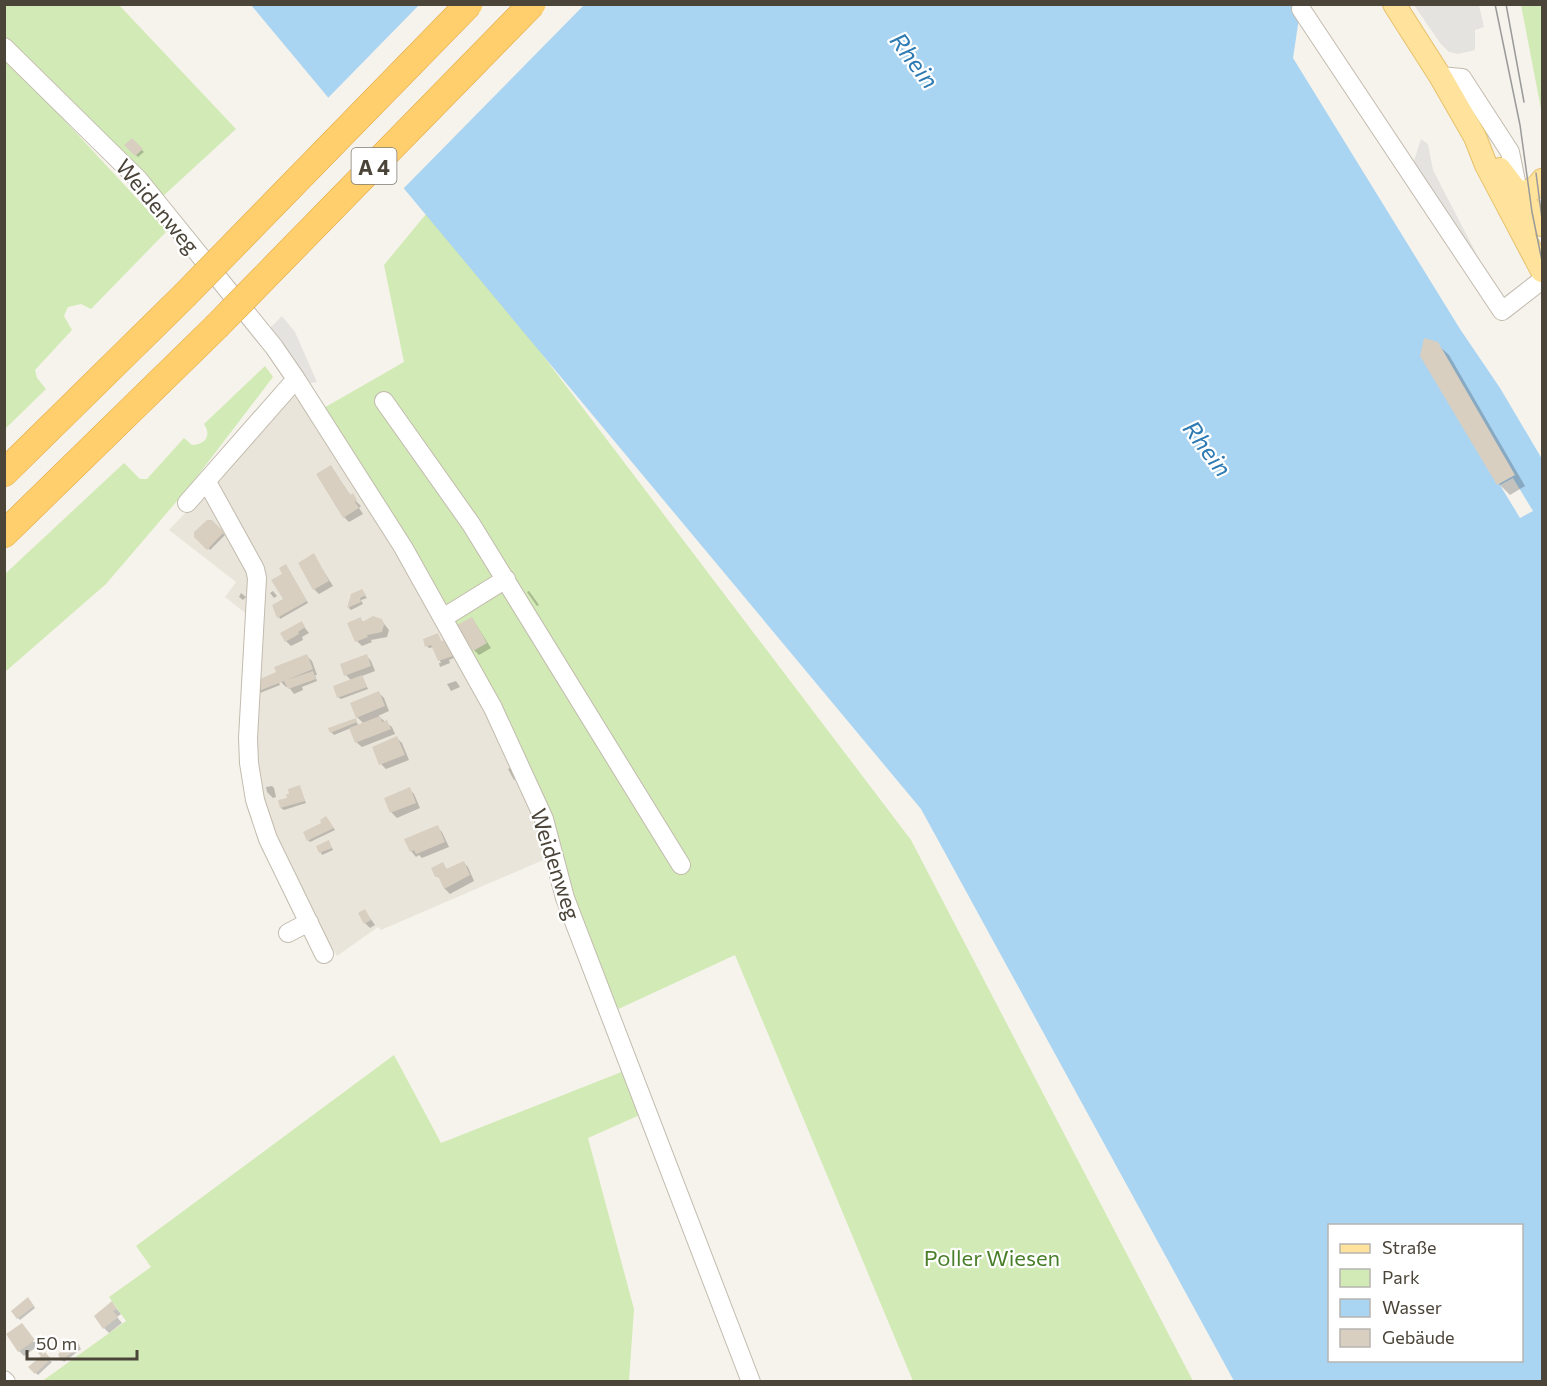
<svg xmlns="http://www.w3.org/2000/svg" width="1547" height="1386" font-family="Commissioner,sans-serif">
  <rect width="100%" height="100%" fill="#f6f3ec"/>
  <!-- residential -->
  <path fill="#eae5da" d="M287,394L297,395L400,552L507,746L550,857L381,930L378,927L337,956L303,903L263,801L255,767L259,624L225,597L236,582L169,530L220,477Z"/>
  <!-- green -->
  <path fill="#d2eab5" d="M5,5H119L236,129L161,198L5,37Z
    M1521,5H1542V117V114Z
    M5,56L167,231L91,309L81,304L68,307L64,316L72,330L35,370L37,378L46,389L5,429Z
    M431,208L911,840L1193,1381H913L735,955L614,1011L568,891L545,807L322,409L404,362L384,265Z
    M265,366L273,377L189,487L106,584L5,672V574L124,463L140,479H147L184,438L192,445C205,445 212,436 204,424Z
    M394,1055L441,1143L624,1071L642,1114L588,1138L634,1309L629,1381L41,1382L126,1321L109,1297L151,1267L136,1246Z"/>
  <!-- parking -->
  <path fill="#e5e3e0" d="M1414,5H1479L1484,27L1475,30V50L1458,54L1449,52L1440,43Z
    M1421,139L1428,144L1433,170L1493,286L1411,170Z
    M282,316L295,332L317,382L307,384L268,330Z"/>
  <!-- water -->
  <path fill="#a9d4f2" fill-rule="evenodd" d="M251,5H1301L1293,58L1460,329L1500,388L1542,459V1381H1234L921,809ZM1330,1226H1522V1360H1330Z"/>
  <!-- pier -->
  <path fill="#f6f3ec" d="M419,5H584L402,190L326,100Z
    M1513,478L1533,511L1520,518L1500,485Z"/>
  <!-- shadow -->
  <path fill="#0003" d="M132,140L144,152L138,157L126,145Z
    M1437,344L1449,355L1525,486L1510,495L1499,484L1421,356Z
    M331,467L351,496L361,506L359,508L363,514L349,522L344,517Z
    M212,522L225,535L210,550L196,536Z
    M321,567L333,586L319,594L314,589Z
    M291,574L308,603L280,619L274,606L285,600Z
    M273,591L277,596L274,598L270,593Z
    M529,591L539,605L537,606L527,592Z
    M241,593L246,597L243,600L239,597Z
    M363,593L367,598L361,600L363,604L351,610L349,608L352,595Z
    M472,618L491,648L479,655L474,650Z
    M360,619L364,623L381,620L389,630L387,637L371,640L372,642L362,646L357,641Z
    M301,623L309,633L302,637L303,640L291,646L286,641Z
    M438,635L442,643H448L454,658L449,660L450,663L440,667L439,663H441L434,647L429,648L427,646Z
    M366,655L371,661L375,671L362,676L368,689L341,699L338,697L351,680L346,675Z
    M307,656L312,661L317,675H315L317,681L302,687L303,690L294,694L288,686L286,687L278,679L280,685L260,693L258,691L260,680L278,673Z
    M456,681L460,687L451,691L447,684Z
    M379,693L384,698L389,711L378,716L392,727L395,734L362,747L356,742L351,728L334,735L332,733L330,729L355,720L359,726L365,725L357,717Z
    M397,738L402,743L409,760L386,769L381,764Z
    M514,766L520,778L514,780L508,769Z
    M272,786L274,788L276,797L273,798L267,792L266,787Z
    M299,787L306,803L284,810L281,808Z
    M409,789L414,794L420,808L397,818L392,813L386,798Z
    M328,820L335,830L310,842L308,840Z
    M437,827L442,832L449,847L422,858L419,855L416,857L411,851L406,839Z
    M329,842L333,850L322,855L318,847Z
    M463,862L468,867L474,881L450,894L445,889L440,878L436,876L443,863L447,870Z
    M365,911L375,925L370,928L365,923Z
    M30,1301L35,1308L20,1320L18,1318Z
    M112,1303L121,1314L117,1317L122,1323L109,1333L104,1328Z
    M27,1330L38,1346L24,1356L19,1351Z
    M78,1344L81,1349L64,1362L62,1360Z
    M38,1351L52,1362L38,1375L30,1367L43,1356Z"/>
  <!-- building -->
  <path fill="#d8cfc1" d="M132,138L143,149L135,156L124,145Z
    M1424,338L1438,342L1515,475L1497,485L1420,356Z
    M331,465L350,495L353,493L357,500L355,502L359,508L343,518L316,474Z
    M207,520H212L224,532L207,550L194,537V532Z
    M314,553L329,581L313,590L298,563Z
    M286,564L307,601L277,618L272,605L283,599L271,580L282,574L279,568Z
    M362,589L366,595L360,598L361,602L347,608L351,594Z
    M373,616L382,619L384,624L382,632L367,635L368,637L355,642L347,623L361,617L362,622Z
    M472,617L487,643L473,651L457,625Z
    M302,621L305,627L298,632L299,634L285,642L280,633Z
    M438,633L441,641L446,640L453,656L438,661L431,645L425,647L423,639Z
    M307,654L313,669L287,680L313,671L316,679L288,689L284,681L256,692L260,679L276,672L274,667Z
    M367,654L371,666L344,676L340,664Z
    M362,675L367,687L337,698L333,686Z
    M379,691L385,706L356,718L350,703Z
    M380,716L382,722L387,720L391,729L355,743L349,728Z
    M356,718L357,722L330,733L328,728Z
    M397,736L405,755L379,765L372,747Z
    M300,785L305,801L280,808L278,800L287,798L286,794H289L288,789Z
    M410,787L416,803L390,813L384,798Z
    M326,816L334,828L307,841L303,832L321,823L320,820Z
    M438,825L445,842L416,854L414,850L410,852L404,839Z
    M329,840L332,848L319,853L316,846Z
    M464,861L470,875L444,889L438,876L435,877L431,868L443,862L446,869Z
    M365,909L371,920L364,924L358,913Z
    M28,1297L34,1306L17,1319L11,1311Z
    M112,1301L117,1309L113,1311L118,1317L103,1329L94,1316Z
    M22,1323L35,1340L18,1352L6,1334Z
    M76,1340L80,1346L61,1361L58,1354Z
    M41,1351L43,1354L45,1352L51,1359L35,1374L28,1367L41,1356L38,1353Z"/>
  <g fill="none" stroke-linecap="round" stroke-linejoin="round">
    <!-- minor casing -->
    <g stroke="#c2bbae" stroke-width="20">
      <path id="minor" d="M1301,9L1502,311L1542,280
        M4,47L138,179L274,347L296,379L403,547L493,708L544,819L565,898L751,1382
        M1440,76L1462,78L1510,152L1518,191
        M384,401L471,524L681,865
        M207,482L255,569L257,578L248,738L249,763L255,800L268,839L324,954
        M187,503L296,379
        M443,618L506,579
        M288,933L309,922
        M4,1380L6,1382"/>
    </g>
    <!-- major casing -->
    <g stroke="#e6c16a" stroke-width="24">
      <path id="major" d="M1394,4L1440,76L1475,137L1486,165L1542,271
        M1500,169L1542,225
        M1518,192C1530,192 1535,189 1542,180"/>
    </g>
    <!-- highway casing -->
    <g stroke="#e0a43c" stroke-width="28">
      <path id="highway" d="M4,473L184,296
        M4,534L216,327"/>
    </g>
    <!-- minor -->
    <use href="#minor" stroke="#fff" stroke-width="18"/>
    <!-- major -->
    <use href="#major" stroke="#ffe39c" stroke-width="22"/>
    <!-- highway -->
    <use href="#highway" stroke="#ffcf6e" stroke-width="27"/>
    <!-- tram -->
    <path stroke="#9a9a9a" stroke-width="1.5" d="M1495,4L1520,125L1532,212L1542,261
      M1506,4L1524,102
      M1536,173L1542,219"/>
    <!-- highway-bridge casing -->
    <g stroke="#e0a43c" stroke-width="28" stroke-linecap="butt">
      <path id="highway-bridge" d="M184,296L469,4
        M216,327L532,4"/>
    </g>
    <!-- highway-bridge -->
    <use href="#highway-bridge" stroke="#ffcf6e" stroke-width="27"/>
  </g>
  <g text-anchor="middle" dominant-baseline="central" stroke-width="4.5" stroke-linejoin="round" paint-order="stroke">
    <!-- shield labels -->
    <rect fill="#fff" stroke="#817c74" stroke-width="1.5" x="351.5" y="148" width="45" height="36" rx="4.5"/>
    <g font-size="21" font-weight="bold" fill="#4b4439">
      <text x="374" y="166">A 4</text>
    </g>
    <!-- street labels -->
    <g font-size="22" fill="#4b4439" stroke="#fff">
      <text transform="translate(158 206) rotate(50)">Weidenweg</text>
      <text transform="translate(556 864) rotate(72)">Weidenweg</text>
    </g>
    <!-- park labels -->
    <g font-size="22" fill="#4a7f2a" stroke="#fff">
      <text x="992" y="1257">Poller Wiesen</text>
    </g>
    <!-- water labels -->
    <g font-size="24" font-style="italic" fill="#2e7ab2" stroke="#fff">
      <text transform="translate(915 60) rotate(53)">Rhein</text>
      <text transform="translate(1208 448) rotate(53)">Rhein</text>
    </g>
  </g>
  <!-- border -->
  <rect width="1547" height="1386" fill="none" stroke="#4b4439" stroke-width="12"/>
  <!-- legend -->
  <rect x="1328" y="1224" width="195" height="138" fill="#ffffff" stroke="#b7b4b0" stroke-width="1.5"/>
  <rect x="1340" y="1244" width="30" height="9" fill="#ffe39c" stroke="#b7b4b0" stroke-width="1.5"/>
  <text x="1382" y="1254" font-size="18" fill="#4b4439">Straße</text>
  <rect x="1340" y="1269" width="30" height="18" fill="#d2eab5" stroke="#b7b4b0" stroke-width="1.5"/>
  <text x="1382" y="1284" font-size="18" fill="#4b4439">Park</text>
  <rect x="1340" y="1299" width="30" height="18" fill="#a9d4f2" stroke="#b7b4b0" stroke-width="1.5"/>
  <text x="1382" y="1314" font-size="18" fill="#4b4439">Wasser</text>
  <rect x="1340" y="1329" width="30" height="18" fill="#d8cfc1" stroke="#b7b4b0" stroke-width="1.5"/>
  <text x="1382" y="1344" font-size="18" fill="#4b4439">Gebäude</text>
  <!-- scale -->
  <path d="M27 1350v9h110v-9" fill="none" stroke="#4b4439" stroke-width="3"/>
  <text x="36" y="1350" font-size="18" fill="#4b4439" stroke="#ffffff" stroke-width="4.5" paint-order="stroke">50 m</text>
</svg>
